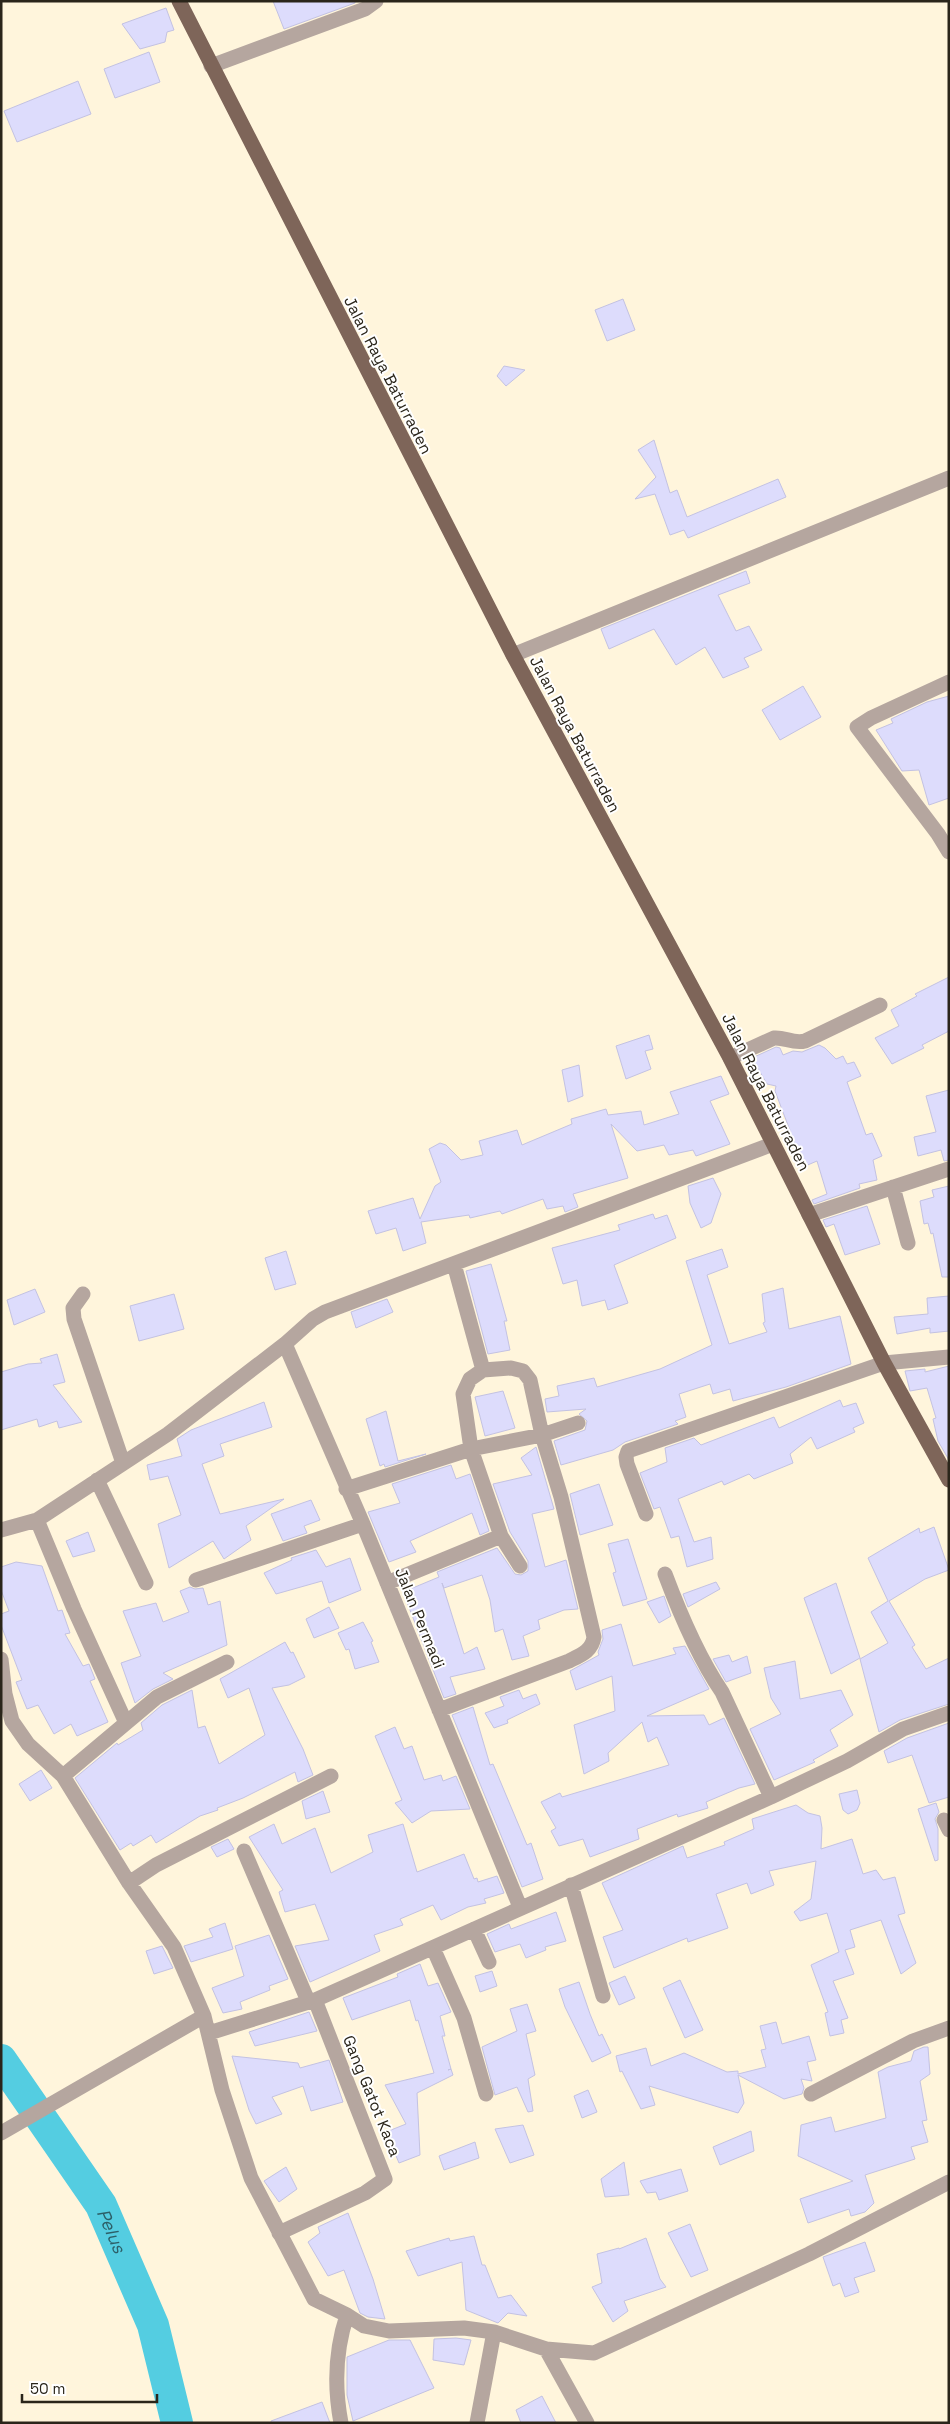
<svg xmlns="http://www.w3.org/2000/svg" width="950" height="2424" font-family="'Space Grotesk',sans-serif">
  <rect width="100%" height="100%" fill="#fff5dc"/>
  <g fill="none" stroke-linecap="round" stroke-linejoin="round">
    <!-- river -->
    <path stroke="#54cde1" stroke-width="32" id="s1" d="M1,2060L101,2205L153,2325L177,2423"/>
  </g>
  <!-- building -->
  <path fill="#dddcfc" stroke="#c3c2e2" d="M273,1H355V3L284,29Z
    M166,8L174,30L167,32L165,42L140,49L122,24Z
    M149,52L160,82L115,98L104,69Z
    M78,81L91,114L17,142L4,111Z
    M623,299L635,330L607,341L595,310Z
    M504,366L525,370L506,386L497,376Z
    M654,440L670,493L677,490L687,517L778,479L786,497L688,538L684,530L670,535L655,494L635,499L656,477L638,450Z
    M746,571L750,583L718,595L736,631L749,626L762,650L744,658L749,667L723,678L705,647L676,665L654,629L609,649L601,629Z
    M803,686L821,717L780,740L762,710Z
    M949,696V798L929,805L919,770L902,771L876,730L893,723L891,719L927,702Z
    M949,977V1031L922,1045L924,1048L892,1064L875,1038L899,1026L891,1010L917,996L915,994Z
    M649,1035L653,1049L645,1051L651,1069L626,1079L616,1046Z
    M819,1045L825,1048L836,1059L843,1056L847,1064L854,1062L861,1076L847,1082L866,1135L872,1133L882,1156L873,1160L877,1180L859,1184L860,1188L814,1204L812,1200L827,1194L817,1161L803,1167L796,1163L791,1151L797,1149L775,1091L776,1086L767,1084L752,1058L776,1047L780,1048L783,1055L793,1051L802,1052Z
    M579,1065L583,1096L568,1102L562,1070Z
    M721,1076L729,1094L710,1101L730,1144L696,1156L693,1150L669,1155L664,1145L637,1151L611,1124L628,1178L573,1194L578,1207L565,1212L563,1206L547,1209L543,1199L502,1214L500,1211L470,1218L469,1215L421,1222L426,1243L403,1251L396,1228L376,1234L368,1211L413,1198L420,1219L435,1186L441,1182L429,1149L440,1143L446,1145L461,1160L483,1155L479,1141L517,1130L522,1145L572,1124L571,1119L606,1109L608,1115L641,1111L644,1125L679,1114L670,1092Z
    M949,1090V1160L944,1161L941,1150L918,1156L914,1137L936,1132L926,1096Z
    M713,1178L721,1194L711,1223L701,1228L690,1203L688,1186Z
    M949,1186V1277H942L933,1233L931,1234L928,1223L924,1224L920,1201L934,1197L932,1190Z
    M867,1206L880,1244L845,1255L834,1224L826,1227L823,1220Z
    M653,1214L655,1219L667,1215L676,1238L614,1265L628,1303L608,1310L605,1300L582,1306L577,1280L563,1284L552,1248L620,1230L618,1225Z
    M722,1249L728,1267L707,1275L729,1344L767,1332L763,1323L765,1322L762,1294L783,1288L789,1329L840,1316L851,1364L786,1387L733,1401L730,1389L713,1394L710,1384L679,1394L686,1417L675,1421L678,1424L625,1442L613,1450L561,1465L554,1441L585,1430L587,1421L579,1414L586,1409L547,1412L545,1399L559,1396L557,1386L594,1378L597,1387L660,1369L712,1345L686,1261Z
    M286,1251L296,1284L275,1290L265,1258Z
    M491,1264L507,1321H504L510,1350L488,1354L466,1271Z
    M35,1289L45,1312L14,1325L7,1300Z
    M174,1294L184,1329L139,1341L130,1306Z
    M949,1296V1331L930,1333V1328L897,1334L894,1317L928,1314L927,1298Z
    M387,1299L393,1312L356,1328L351,1312Z
    M57,1354L65,1382L53,1385L82,1422L59,1428L57,1421L39,1427L37,1419L1,1430V1372L28,1364L42,1363L40,1359Z
    M949,1366V1460L938,1441L933,1419L936,1418L927,1388L910,1391L905,1371L925,1369V1372Z
    M503,1391L515,1428L485,1436L475,1397Z
    M840,1400L843,1407L856,1403L864,1423L853,1428L855,1432L817,1449L811,1437L790,1454L793,1463L754,1479L749,1474L724,1485L722,1481L678,1499L694,1542L711,1537L713,1559L687,1567L679,1536L671,1538L660,1507L654,1509L640,1473L667,1462L665,1448L694,1438L701,1445L774,1417L779,1428Z
    M264,1402L272,1427L220,1444L224,1456L202,1464L220,1514L284,1499L246,1526L251,1540L224,1559L213,1541L169,1568L158,1524L181,1515L168,1476L150,1480L147,1465L182,1456L177,1439L191,1430Z
    M386,1411L398,1461L426,1454L385,1467L384,1464L380,1466L366,1419Z
    M536,1447L554,1509L532,1514L545,1567L566,1560L578,1609L564,1610L538,1620L540,1629L523,1636L529,1656L512,1660L503,1629L495,1632L490,1600L482,1575L444,1588L442,1583L464,1654L477,1647L485,1669L450,1677L456,1694L444,1698L403,1592L439,1577L437,1572L497,1548L515,1574L521,1575L528,1571V1561L510,1532L493,1484L532,1475L521,1458Z
    M451,1465L456,1479L470,1474L489,1531L480,1535L472,1513L410,1541L416,1552L389,1562L368,1512L400,1503L392,1484Z
    M599,1484L613,1525L580,1535L570,1494Z
    M311,1500L320,1520L304,1526L307,1533L283,1541L271,1514Z
    M934,1527L949,1570L925,1579L889,1601L915,1645L912,1647L926,1669L949,1658V1704L900,1720L879,1732L860,1659L888,1643L871,1612L888,1601L868,1558L919,1528L920,1533Z
    M88,1532L95,1551L73,1557L66,1541Z
    M628,1539L647,1599L623,1606L613,1573L616,1572L608,1544Z
    M316,1550L326,1567L350,1558L361,1590L329,1603L322,1581L276,1594L264,1573L292,1560L291,1558Z
    M16,1562L42,1566L58,1611L62,1610L70,1633L65,1634L83,1666L89,1664L95,1679L90,1681L108,1722L77,1736L71,1724L54,1734L38,1705L27,1709L16,1682L22,1680L1,1625V1614L9,1611L1,1590V1567Z
    M716,1582L720,1589L688,1607L683,1594Z
    M836,1583L860,1658L831,1674L804,1598Z
    M190,1587L195,1589L203,1588L208,1605L220,1601L227,1645L163,1673L173,1679L153,1689L135,1703L121,1663L141,1656L123,1611L156,1603L163,1622L189,1612L180,1591Z
    M664,1596L671,1616L659,1623L647,1602Z
    M329,1607L339,1628L314,1638L306,1619Z
    M363,1622L373,1641L371,1642L379,1662L355,1669L349,1649L346,1650L338,1633Z
    M621,1624L633,1666L676,1654L673,1648L685,1646L709,1689L647,1716L704,1715L709,1725L724,1718L755,1784L739,1788L706,1802L708,1808L678,1817L677,1814L637,1829L639,1839L590,1857L583,1839L559,1846L551,1831L556,1828L541,1802L560,1793L562,1797L669,1765L657,1737L648,1742L642,1722L608,1753L609,1761L584,1774L574,1725L615,1711L612,1676L576,1690L570,1671L599,1655L598,1652L603,1639L602,1630Z
    M285,1642L291,1653L293,1652L305,1677L289,1685L272,1688L303,1749L313,1775L298,1782L295,1772L243,1798L217,1808L218,1810L200,1816L156,1843L151,1835L133,1846L131,1843L120,1850L75,1778L117,1743L118,1745L143,1730L141,1723L162,1705L192,1690L198,1728L205,1726L219,1764L265,1735L249,1688L228,1698L220,1679Z
    M729,1655L732,1662L747,1656L751,1673L726,1682L713,1659Z
    M795,1661L800,1699L841,1690L853,1715L830,1730L838,1746L813,1760L815,1762L774,1780L750,1729L781,1714L771,1698L764,1668Z
    M519,1690L523,1699L536,1694L540,1704L507,1720L508,1723L494,1728L485,1713L504,1706L500,1697Z
    M473,1707L490,1765L493,1764L527,1845L531,1843L543,1879L522,1887L452,1715Z
    M949,1723V1797L929,1803L912,1755L888,1763L884,1751L907,1738Z
    M395,1727L404,1749L412,1746L424,1780L441,1775L443,1781L456,1776L470,1809L431,1811L412,1823L395,1803L402,1800L375,1736Z
    M41,1770L52,1788L30,1801L19,1784Z
    M857,1790L860,1803L857,1810L848,1814L843,1810L839,1794Z
    M323,1791L330,1812L306,1819L302,1801Z
    M936,1803L939,1812L935,1819L938,1829V1860L935,1861L918,1809Z
    M796,1805L808,1813L820,1816L822,1828L821,1849L852,1839L863,1874L876,1870L883,1880L895,1877L905,1913L898,1915L916,1963L901,1974L881,1920L850,1930L855,1947L845,1950L854,1974L833,1981L848,2018L841,2020L844,2033L830,2036L825,2013L828,2012L811,1965L839,1952L827,1913L800,1921L794,1912L811,1899L816,1861L769,1871L774,1885L751,1894L747,1883L716,1894L728,1928L688,1942L687,1938L614,1968L603,1937L623,1930L602,1883L683,1846L687,1858L725,1845L724,1842L754,1829L752,1819Z
    M274,1824L282,1844L315,1828L331,1873L373,1852L368,1835L403,1824L417,1872L464,1854L474,1879L477,1878L478,1882L497,1876L504,1893L484,1899L486,1903L468,1907L441,1920L433,1905L400,1919L403,1925L374,1935L380,1951L310,1982L295,1946L329,1940L315,1904L285,1912L279,1892L283,1890L249,1837Z
    M228,1839L234,1849L217,1857L211,1847Z
    M556,1912L566,1941L545,1947L546,1950L526,1958L520,1944L495,1952L487,1934L509,1924L511,1929Z
    M225,1923L233,1949L191,1962L184,1946L213,1937L209,1929Z
    M269,1935L288,1979L269,1986L270,1990L240,2002L242,2009L223,2013L212,1988L244,1976L235,1946Z
    M162,1946L173,1968L154,1974L146,1951Z
    M420,1964L428,1986L438,1983L451,2012L440,2016L445,2036H442L451,2069L448,2070L451,2069L453,2075L417,2093L420,2155L399,2163L386,2132L406,2124L385,2085L434,2073L418,2020L416,2021L410,2000L352,2020L343,1998L398,1977L397,1974Z
    M492,1971L497,1986L480,1992L475,1976Z
    M625,1976L635,1998L619,2005L609,1983Z
    M680,1980L703,2030L685,2038L663,1988Z
    M579,1982L590,2014L599,2036L602,2034L611,2053L592,2062L565,2007L559,1989Z
    M527,2004L536,2031L526,2034L535,2075L528,2079L533,2111L528,2112L517,2087L495,2095L482,2047L517,2031L510,2009Z
    M309,2012L317,2031L255,2046L249,2032Z
    M776,2022L782,2044L809,2036L816,2060L807,2062L812,2081L801,2079L804,2088L802,2094L784,2099L738,2075L744,2103L738,2113L649,2086L655,2105L641,2109L622,2071L620,2072L616,2056L646,2048L651,2066L684,2053L727,2072L738,2071V2074L766,2067L761,2050L766,2049L760,2026Z
    M924,2047H928L930,2074L920,2081L927,2120L922,2121L928,2142L911,2147L915,2159L865,2175L874,2203L865,2212L851,2216L849,2209L808,2223L800,2199L853,2181L798,2156L801,2125L831,2117L835,2132L886,2118L878,2072L888,2067L911,2061L914,2051Z
    M232,2056L298,2063L300,2068L329,2060L343,2102L311,2111L303,2086L272,2097L282,2114L256,2124L249,2110Z
    M588,2090L597,2112L582,2118L574,2096Z
    M523,2125L534,2155L510,2163L495,2129Z
    M751,2131L754,2151L720,2165L713,2147Z
    M475,2142L479,2158L444,2170L439,2156Z
    M624,2162L629,2195L605,2197L601,2179Z
    M286,2167L297,2189L279,2202L264,2181Z
    M681,2169L688,2191L659,2200L656,2192L647,2193L640,2181Z
    M348,2213L373,2279L385,2319L368,2317L360,2313L344,2270L328,2276L308,2242L320,2233L318,2227Z
    M690,2224L708,2270L691,2277L668,2233Z
    M474,2236L482,2265H485L498,2298L511,2295L527,2316L508,2313L498,2323L466,2310L462,2262L418,2276L406,2251L449,2238L450,2241Z
    M646,2238L660,2279L666,2287L624,2301L628,2311L613,2322L592,2287L602,2283L597,2254L619,2248V2249Z
    M865,2242L875,2271L854,2278L859,2292L845,2297L840,2283L833,2286L823,2257Z
    M456,2338L471,2340L464,2365L433,2360L434,2339Z
    M389,2340H410L434,2388L353,2421L347,2395V2357Z
    M542,2396L556,2423H521L516,2410Z
    M322,2402L330,2423H271V2421Z"/>
  <g fill="none" stroke-linecap="round" stroke-linejoin="round">
    <!-- minor -->
    <path stroke="#b5a69f" stroke-width="15" d="M211,66L365,9L376,1
      M513,655L949,478
      M949,682L871,718L857,727L938,834L949,852
      M730,1058L774,1038C785,1037 793,1044 805,1041L880,1005
      M893,1187L908,1243
      M809,1215L949,1169
      M454,1264L483,1370
      M83,1294L73,1308L74,1319L123,1463
      M285,1344L363,1524L520,1907
      M97,1480L146,1583
      M346,1489L471,1449L542,1435L578,1423
      M646,1514L627,1464L626,1457L628,1451L884,1363L949,1357
      M37,1520L74,1609L126,1723
      M1,1530L37,1520L168,1434L285,1344L313,1319L325,1312L773,1144
      M665,1574C680,1614 698,1657 722,1692L771,1797
      M196,1580L363,1524
      M387,1583L501,1536
      M1,1659L5,1694L12,1721L28,1744L63,1776L129,1883L174,1947L204,2016L222,2090L251,2178L314,2299L347,2315L364,2326L389,2331L464,2328L494,2332L546,2349L594,2353L809,2254L949,2182
      M439,1710L569,1661C581,1655 592,1651 594,1637L561,1497L542,1435L530,1380L523,1371L511,1368L483,1370L470,1379L463,1394L471,1449L501,1536L520,1566
      M63,1776L157,1697L227,1662
      M944,1820L949,1830
      M244,1851L308,2001
      M129,1883L156,1865L331,1776
      M571,1885L603,1996
      M474,1929L489,1962
      M433,1948L464,2018L486,2094
      M209,2033L315,2000L771,1797L847,1761L903,1729L949,1713
      M811,2094L913,2041L949,2028
      M1,2133L204,2016
      M279,2233L365,2193L385,2179L315,2000
      M546,2349L587,2423
      M341,2423C334,2386 335,2351 347,2315
      M477,2423L494,2332"/>
    <!-- major -->
    <path stroke="#7e6559" stroke-width="15" d="M179,1L513,655L730,1058L884,1363L949,1480"/>
  </g>
  <g text-anchor="middle" dominant-baseline="central" stroke-width="4" stroke-linejoin="round" paint-order="stroke">
    <!-- street labels -->
    <g font-size="16" fill="#2a251a" stroke="#fff">
      <text transform="translate(388 375) rotate(63)">Jalan Raya Baturraden</text>
      <text transform="translate(575 734) rotate(62)">Jalan Raya Baturraden</text>
      <text transform="translate(766 1092) rotate(63)">Jalan Raya Baturraden</text>
      <text transform="translate(420 1618) rotate(68)">Jalan Permadi</text>
      <text transform="translate(372 2096) rotate(68)">Gang Gatot Kaca</text>
    </g>
    <!-- water labels -->
    <g font-size="18" font-style="italic" fill="#2d5f68" stroke="#fff">
      <text stroke="none"><textPath href="#s1" startOffset="204">Pelus</textPath></text>
    </g>
  </g>
  <!-- border -->
  <rect width="950" height="2424" fill="none" stroke="#2a251a" stroke-width="5"/>
  <!-- scale -->
  <path d="M22 2394v8h135v-8" fill="none" stroke="#2a251a" stroke-width="2.5"/>
  <text x="30" y="2394" font-size="15" fill="#2a251a" stroke="#ffffff" stroke-width="4" paint-order="stroke">50 m</text>
</svg>
